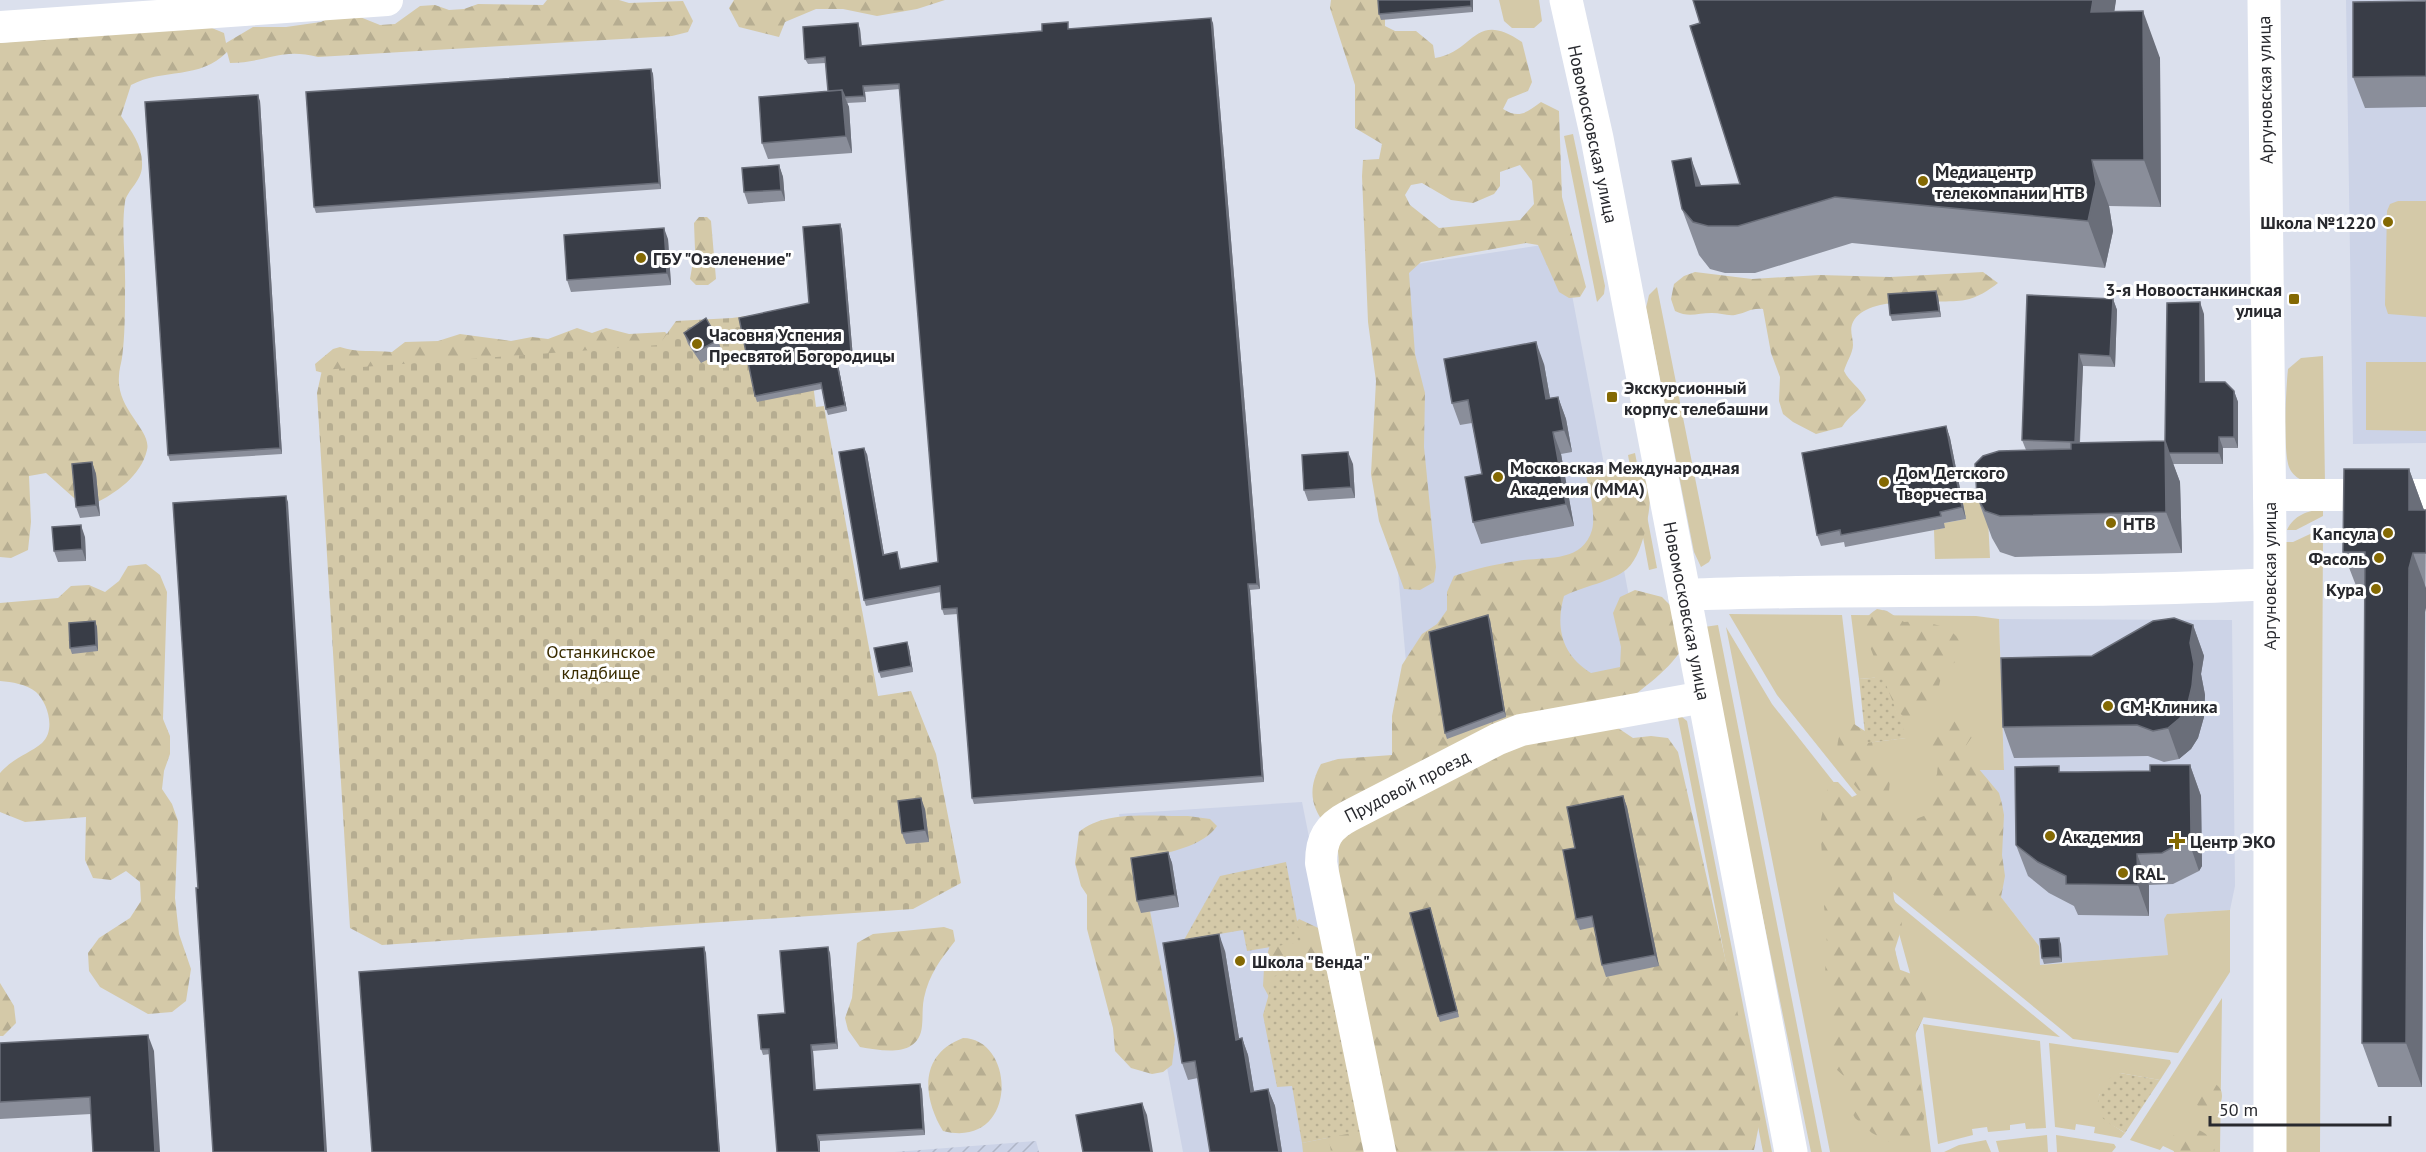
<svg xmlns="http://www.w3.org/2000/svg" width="2426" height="1152" font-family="'PT Sans',sans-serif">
  <defs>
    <pattern id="industrial-furrows" width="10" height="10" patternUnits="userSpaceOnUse" patternTransform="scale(1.5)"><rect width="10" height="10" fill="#ccd3e7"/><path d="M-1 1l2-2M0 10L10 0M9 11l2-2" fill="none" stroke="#afb5c6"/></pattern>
    <pattern id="forest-firs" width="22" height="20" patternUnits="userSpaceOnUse" patternTransform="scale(1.5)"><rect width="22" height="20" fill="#d4c9a8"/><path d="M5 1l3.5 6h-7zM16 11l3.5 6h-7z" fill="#b6ad91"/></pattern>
    <pattern id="cemetery-stones" width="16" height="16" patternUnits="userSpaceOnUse" patternTransform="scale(1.5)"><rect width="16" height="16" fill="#d4c9a8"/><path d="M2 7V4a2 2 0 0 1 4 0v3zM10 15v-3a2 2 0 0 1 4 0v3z" fill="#b6ad91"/></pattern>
    <pattern id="park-dots" width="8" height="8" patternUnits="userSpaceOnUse" patternTransform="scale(1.5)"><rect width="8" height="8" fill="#d4c9a8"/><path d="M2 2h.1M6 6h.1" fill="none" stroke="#b6ad91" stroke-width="1.8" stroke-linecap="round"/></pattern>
  </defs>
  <rect width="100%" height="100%" fill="#dbe0ed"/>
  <!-- built -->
  <path fill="#ccd3e7" d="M2346,0H2426V443L2353,444Z
    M1562,242L1644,676L1414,751L1371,271Z
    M1999,619L2232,620L2235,886L2230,910L2167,914L2169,955L2040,965L2039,946L1994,888L1978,770L2004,769Z
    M1302,802L1372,1152H1183L1119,814Z"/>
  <!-- industrial -->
  <path fill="url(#industrial-furrows)" d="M1036,1141L1039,1152H894Z"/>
  <!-- green -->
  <path fill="#d4c9a8" d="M1499,0H1539L1542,21L1534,28H1512L1504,21Z
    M1573,134L1605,286L1604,294L1597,302L1564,136Z
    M2398,201H2426V317L2388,314L2385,305L2387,211L2390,204Z
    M1657,287L1711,558L1709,562L1701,567L1694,552L1646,308L1649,295Z
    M2323,356L2325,484C2311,483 2295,482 2289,467C2283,451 2286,388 2288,369L2301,358Z
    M2366,362H2426V431L2366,430Z
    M1635,453L1657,568L1649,570L1628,455Z
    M1962,499H1987L1990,558L1935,559L1934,530L1944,528V523L1966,519Z
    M2323,509V516L2296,530H2287C2294,515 2307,511 2323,509Z
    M2323,528L2320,1152H2285V542H2293Z
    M1729,614L1842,615L1865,805L1777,695Z
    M1851,615L1976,616L1999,619L2004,770H1978L1980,848L1877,833L1866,743L1906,738L1883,677L1859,679Z
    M1718,625L1822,1152H1811L1705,635L1704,627Z
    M1726,627L1772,704L1866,823L1878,885L1914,1023L1931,1152H1830Z
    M1677,713L1687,721L1772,1152H1763Z
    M1878,840L1994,888L2039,946L2040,965L2168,955L2164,919L2167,914L2230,910V972L2178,1053L2073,1039L1886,886Z
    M1889,897L2060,1037L1922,1017Z
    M2222,998L2220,1152H2176L2163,1146L2160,1150L2130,1140Z
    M1923,1024L2040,1041L2046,1128L2026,1129L2025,1123L2010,1125V1130L1988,1132L1987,1127L1972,1129L1973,1135L1938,1144Z
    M2049,1043L2170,1060L2171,1063L2160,1080L2120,1073L2099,1095C2098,1117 2108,1122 2125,1133L2121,1138L2094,1133L2095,1127L2076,1124L2075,1130L2055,1127Z
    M1367,1130L1371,1152H1303L1302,1143Z
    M2047,1135L2048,1152H1999L1996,1141Z
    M2056,1135L2114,1144L2116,1147L2112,1152H2057Z
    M1986,1140L1991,1152H1944L1959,1145Z"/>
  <!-- forest -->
  <path fill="url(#forest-firs)" fill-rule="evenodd" d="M547,0H619L629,3L683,1L693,21L688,32L672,36L318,57C280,47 266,63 230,63L227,52C200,80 163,68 131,85L121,116C132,132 143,146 142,166C142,181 127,190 125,202C121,230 126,261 125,290C125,312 125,336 122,358C121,364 119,370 119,376C116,410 152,430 147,450C141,476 116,493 94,504L74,498L46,473L29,476L31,522L28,550L11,558L0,557V43L138,29L207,26L224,33L226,43L253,27H286L321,22L335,15L350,13L380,25L395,24L420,6L435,5L449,10L464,9L478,4L543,5Z
    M734,0H945L917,9L877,16L843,9H816L785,22L779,37L739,27L729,8Z
    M1331,0H1385V26L1395,31H1416L1433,45L1435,58C1475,52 1474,9 1522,42L1532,82L1528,91L1508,99L1503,109C1519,119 1526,113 1541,102L1559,111L1562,197L1586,287L1580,297L1569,298L1559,292L1538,245L1526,243L1421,262L1409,273L1415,354L1425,393L1424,447L1436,567L1434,582L1420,590L1404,589L1379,521L1371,474L1376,381L1368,322L1362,176L1363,160L1379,159L1382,144L1355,128V85L1330,8ZM1520,165L1532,181L1534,204L1520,220L1439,228L1410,205L1405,195L1411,185L1422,183L1451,200L1473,203L1494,194L1500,186V172Z
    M699,217H707L711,221L716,279L708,285H696L690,279L695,250L694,223Z
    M1695,272L1752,279L1820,275L1890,277L1983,272L1998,283C1989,290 1977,298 1965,300C1938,305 1868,293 1853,322C1849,330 1853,337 1853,345C1853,353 1846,363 1844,371C1850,383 1860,387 1866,400C1859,412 1849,415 1842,427L1816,434L1793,422L1783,414L1779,401L1780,377L1771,353L1763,309C1749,308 1747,313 1735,315C1727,316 1720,313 1712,313C1697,313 1689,318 1675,311L1671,299L1674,284L1684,276Z
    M577,328L592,333L606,328L629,334L665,332L670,337V345L327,374L316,371L315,364L333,349L340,347C357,353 374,350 392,352L405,342L438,341L460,334L511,341L532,337L548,339Z
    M1602,466C1651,466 1655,485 1646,527C1643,541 1637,560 1627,569C1612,582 1583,586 1564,596C1555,628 1562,655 1591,673L1620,667L1621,647L1613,613L1620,597L1635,590L1662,597L1674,609L1687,641C1669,673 1644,685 1618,710V728L1633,738L1651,736L1668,738L1678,752L1761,1115L1754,1150L1397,1152L1382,1141L1374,1152H1331L1328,1134L1289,1033L1263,986L1264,968L1271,940L1287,932L1299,919L1329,933C1335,903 1343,869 1336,839C1335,834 1329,829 1325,824C1309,804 1309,786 1321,764L1338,759L1392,755V716L1402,665L1422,634L1437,624L1447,610V592L1454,576C1474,569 1496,564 1517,561C1544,556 1582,564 1592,530C1596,514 1589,491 1586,475Z
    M146,564L160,575L167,592L163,719L170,736V754L164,771L162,789L172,804L178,821L175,898L179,934L191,969L186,1001L172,1012L148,1014L100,987L89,971L88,953L99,938L130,918L141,901L140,882L126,871L111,880L93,878L85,860L86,817L25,822L0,812V773C14,757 29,754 42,743C56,730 48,703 36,692C26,684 12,682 0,681V603L58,598L71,586L89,585L105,592L119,581L128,566Z
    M1877,609L1887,611L1904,622C1929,620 1970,627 1959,660C1924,676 1954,705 1914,724C1904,719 1880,695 1876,684C1873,677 1877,668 1875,661C1870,638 1849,627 1877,609Z
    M1960,720L1976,731L1963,750L1999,793L2002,804L2004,815L2002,855L2005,876L1998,913C1990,914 1982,911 1974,912C1968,912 1961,915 1955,914C1935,911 1935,879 1904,876L1884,851L1883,860L1891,868L1894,899L1901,917L1902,927L1895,949L1898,969L1917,976C1922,988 1931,1003 1924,1016C1920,1026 1913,1035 1914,1046C1915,1081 1935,1108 1916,1142L1893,1144L1872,1133L1855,1118L1850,1109V1087L1845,1077L1828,1062V1018L1834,998L1825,976L1827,932L1824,906L1835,889L1837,878L1822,856L1820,824L1829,782H1838L1852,797L1861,793C1844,772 1828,753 1844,726L1854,724L1871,735L1874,755L1890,781L1888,802L1894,810L1913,820L1932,813L1928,792L1937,774L1938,763L1931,743C1940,731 1945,722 1960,720Z
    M1188,816L1210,819L1217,826C1204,845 1175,851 1153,856L1150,911L1175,1039L1172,1065L1163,1072L1152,1074L1131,1068L1115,1051L1113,1028L1087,929V895L1081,886L1075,863L1079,832C1106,809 1154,817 1188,816Z
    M944,927L953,930L955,941C941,959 929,974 924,998C922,1007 923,1017 922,1026C919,1058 883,1051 860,1047L848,1030L845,1018L852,998L857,943L873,934Z
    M0,983L14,1006L16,1023L3,1036H0Z
    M963,1038C1017,1039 1018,1150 943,1131C923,1098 918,1055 963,1038Z
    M2194 1096a14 14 0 1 1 28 0a14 14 0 1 1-28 0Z
    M2188,1127C2203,1130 2212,1135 2215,1152H2174L2171,1140L2175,1133Z"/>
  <!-- cemetery -->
  <path fill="url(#cemetery-stones)" d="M803,308L816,407L824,406L878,696L911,691L936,754L961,883L913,909L382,945L350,928L317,393L322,370L659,345L676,321L732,318Z"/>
  <!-- park -->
  <path fill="url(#park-dots)" d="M1883,677L1907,738L1866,743L1859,679Z
    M1286,862L1301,942L1247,951L1243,930L1184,940L1220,876Z
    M1334,965L1367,1130L1302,1143L1292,1086L1277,1087L1263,1015L1274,976Z
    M2120,1073L2160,1080L2125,1133C2118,1128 2106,1123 2101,1116C2092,1101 2104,1077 2120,1073Z"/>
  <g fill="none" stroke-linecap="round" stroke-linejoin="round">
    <!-- minor -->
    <path stroke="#fff" stroke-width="32" d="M0,27L387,0
      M2269,495H2426
      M1684,595C1879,587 2075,595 2270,584
      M1380,1152L1321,863C1321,839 1328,827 1349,816L1498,739L1521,730L1704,697"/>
    <!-- major -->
    <path stroke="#fff" stroke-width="33" d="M1566,0L1597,138L1791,1152
      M2264,0L2270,537V1152"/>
  </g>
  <!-- wall -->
  <path fill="#8a8e9a" d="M1378,0H1473V12L1381,20L1379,14Z
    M1693,0H2116L2114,11L2160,58L2161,207L2109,206L2113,231L2105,268L1852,243L1755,273H1725L1710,269L1699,255L1682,209L1701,186L1740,184L1700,23Z
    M2426,1V107L2365,108L2353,77Z
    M1213,23L1260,589L1250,590L1264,782L974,804L972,798L958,614L944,615L942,609L941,592L866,606L864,600L867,454L884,554L899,558L901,569L938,562L900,89L865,92L866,102L847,103L849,107L852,153L768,159L762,143L828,91L826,63L808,64L805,59L860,29L862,46L1070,29Z
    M651,69L653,74L661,189L316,213L314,207Z
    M260,101L282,454L170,461L168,455Z
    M779,165L783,177L785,201L748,204L744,192Z
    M840,224L842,230L853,358L837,359L847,411L828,415L826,409L822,389L757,402L755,396L809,303Z
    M668,239L671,285L571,292L567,280Z
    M1938,296L1941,317L1892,321L1890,315Z
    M2113,299L2117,310L2115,367L2083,366L2080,443L2165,441L2204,314L2205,382L2234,391L2238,402V448H2223V464H2173L2180,482L2182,553L2015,557L2000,552L1992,538L1977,497L2026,450L2022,440Z
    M684,333L718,340L722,352L701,363L688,344Z
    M1544,364L1550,398L1558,397L1566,419L1572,452L1561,454L1574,526L1481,544L1473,522L1482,474L1472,423L1460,425L1452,403Z
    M1946,426L1950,438L1966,519L1944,523L1945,528L1845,547L1844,542L1821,546L1817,535Z
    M92,462L96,474L100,516L80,518L76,507Z
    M1353,464L1355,498L1308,501L1304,490Z
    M2409,469L2424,510H2426L2422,1087H2378L2362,1043L2365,596H2360L2343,552Z
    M85,537L86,561L58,562L54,551Z
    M1490,620L1506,717L1447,739L1445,733Z
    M95,621L97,627L98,651L72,654L70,648Z
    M2193,625L2204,656L2201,674L2205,695L2204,717L2198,738L2191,749L2179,759L2164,762L2148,756L2014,758L2003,727L2092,656Z
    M907,642L909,648L913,672L881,678L879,672Z
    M2190,765L2201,796L2202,866L2199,871L2173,884L2149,885V916L2078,915L2074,906L2049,893L2028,876L2016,845L2061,772L2150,771Z
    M1623,796L1627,807L1659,966L1606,977L1602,965L1594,927L1580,930L1576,919L1575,848Z
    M925,809L929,842L906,844L902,833Z
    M1168,852L1172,863L1179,907L1141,913L1137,901Z
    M1432,914L1459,1017L1440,1022L1438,1016Z
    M2061,944L2062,962L2044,964L2042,958Z
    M1225,951L1239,1039L1242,1038L1248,1055L1254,1092L1268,1089L1275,1106L1282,1152H1210L1198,1078L1188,1080L1182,1063Z
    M830,953L838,1049L813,1051L816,1090L920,1084L922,1090L925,1135L820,1141L770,1054L763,1055L761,1049L785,1013Z
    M0,1043L154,1051L91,1114L0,1119Z"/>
  <!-- shaded-wall -->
  <path fill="#6a6e79" d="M1471,0H1473V12L1471,6Z
    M2093,0H2116L2108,58L2091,12Z
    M2143,11L2160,58L2161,207L2144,160Z
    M1211,18L1213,23L1260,589L1257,584Z
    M858,23L860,29L862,52L860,46Z
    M651,69L653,74L661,189L659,183Z
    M863,86L865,92L866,102L864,96Z
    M842,90L849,107L852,153L846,136Z
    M258,95L260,101L282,454L280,448Z
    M1691,158L1708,204L1696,186Z
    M2092,160L2109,206L2113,231L2105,268L2088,221Z
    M779,165L783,177L785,201L781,190Z
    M840,224L842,230L853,358L851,352Z
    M664,228L668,239L671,285L667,273Z
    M1936,291L1938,296L1941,317L1939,311Z
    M2113,299L2117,310L2115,367L2110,356Z
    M2200,302L2204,314L2205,393L2200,382Z
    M1536,342L1544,364L1554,421L1546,399Z
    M835,353L837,359L847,411L845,405Z
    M2079,354L2083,366L2079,453L2075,442Z
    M2234,391L2238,402V448L2234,437Z
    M1558,397L1566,419L1572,452L1564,430Z
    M1946,426L1950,438L1966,519L1962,507Z
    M1553,432L1561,454L1574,526L1566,504Z
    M2219,437L2223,448V464L2219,453Z
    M2165,441L2180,482L2182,553L2166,512Z
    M864,448L867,454L885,560L883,555Z
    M1348,452L1353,464L1355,498L1351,487Z
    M92,462L96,474L100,516L96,505Z
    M2409,469L2425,513V554L2409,510Z
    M286,496L288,502L327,1152H325Z
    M81,525L85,537L86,561L82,549Z
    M2413,553L2426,588V608L2425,612L2422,1087L2406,1043L2409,568Z
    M1248,584L1250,590L1264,782L1262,776Z
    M1488,615L1490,620L1506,717L1504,711Z
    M95,621L97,627L98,651L96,645Z
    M2193,625L2204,656L2201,674L2205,695L2204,717L2198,738L2191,749L2179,759L2168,728L2190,643Z
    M907,642L909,648L913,672L911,666Z
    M2190,765L2201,796L2202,866L2199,871L2188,839Z
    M1623,796L1627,807L1659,966L1655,955Z
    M921,798L925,809L929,842L925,830Z
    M1168,852L1172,863L1179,907L1175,895Z
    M2137,854L2149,885V916L2138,885Z
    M1430,908L1432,914L1459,1017L1457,1011Z
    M1219,934L1225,951L1242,1056L1236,1040Z
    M2059,938L2061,944L2062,962L2060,957Z
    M704,947L706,953L720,1152H719Z
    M828,947L830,953L838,1049L836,1043Z
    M148,1035L154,1051L160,1152H155Z
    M1242,1038L1248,1055L1257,1109L1251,1092Z
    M811,1045L813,1051L816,1096L814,1090Z
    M920,1084L922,1090L925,1135L923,1129Z
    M1268,1089L1275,1106L1282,1152H1279Z
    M1142,1103L1147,1115L1153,1152H1151Z
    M817,1135L820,1141V1152H819Z"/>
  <!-- building -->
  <path fill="#393d47" stroke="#6a6e79" stroke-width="1.5" d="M1378,0H1471V6L1379,14Z
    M1693,0H2093L2091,12L2143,11L2144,160H2092L2096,184L2088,221L1835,197L1738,226H1708L1693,222L1682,209L1672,161L1691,158L1696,186L1740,184L1690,26L1700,23Z
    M2426,1V76L2353,77V2Z
    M1211,18L1257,584H1248L1262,776L972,798L957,608L942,609L940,586L864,600L839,452L864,448L883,555L897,552L900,569L938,562L899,84L863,86L864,96L845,97L842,90L828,91L825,57L805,59L803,27L858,23L860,46L1042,31V24L1068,22V29Z
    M651,69L659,183L314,207L306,92Z
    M842,90L846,136L762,143L759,97Z
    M258,95L280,448L168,455L145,102Z
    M779,165L781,190L744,192L742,168Z
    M840,224L851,352L835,353L845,405L826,409L821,383L755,396L739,318L809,303L803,227Z
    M664,228L667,273L567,280L564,235Z
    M1936,291L1939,311L1890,315L1888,294Z
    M2027,295L2113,299L2110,356L2079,354L2075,442L2022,440Z
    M2200,302V382H2225L2234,391V437H2219V453H2169L2165,441L2167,303Z
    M706,318L718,340L696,352L684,333Z
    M1536,342L1546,399L1558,397L1561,414L1564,430L1553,432L1566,504L1473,522L1465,477L1482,474L1468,400L1452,403L1444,359Z
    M1946,426L1962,507L1940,512L1941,516L1889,526L1841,535L1840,530L1817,535L1802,453Z
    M2165,441L2166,512L2000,516L1985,511L1977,497L1975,464L1983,456L1999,451L2071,449V443Z
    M1348,452L1351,487L1304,490L1302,455Z
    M92,462L96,505L76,507L72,464Z
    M2344,469H2409V510H2426V553H2413L2409,568L2406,1043H2362L2365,552H2343Z
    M286,496L325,1152H213L196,888H198L173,503Z
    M81,525L82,549L54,551L52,527Z
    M1488,615L1504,711L1445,733L1429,632Z
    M2174,618L2193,625L2190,643L2194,664L2192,686L2187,707L2180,718L2168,728L2153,731L2137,725L2003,727L2001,658L2092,656L2153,621Z
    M95,621L96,645L70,648L69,623Z
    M907,642L911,666L879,672L874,648Z
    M2150,765H2190L2191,834L2188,839L2162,853L2137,854L2138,885L2066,884V876L2038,862L2016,845L2015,767L2059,766V772H2078L2150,771Z
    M1623,796L1655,955L1602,965L1592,916L1576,919L1563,850L1575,848L1567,807Z
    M921,798L925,830L902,833L898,801Z
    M1168,852L1175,895L1137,901L1131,858Z
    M1430,908L1457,1011L1438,1016L1410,913Z
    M1219,934L1236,1040L1242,1038L1251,1092L1268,1089L1279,1152H1210L1195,1061L1182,1063L1163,943Z
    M2059,938L2060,957L2042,958L2040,939Z
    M704,947L719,1152H372L359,972Z
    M828,947L836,1043L811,1045L814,1090L920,1084L923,1129L817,1135L819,1152H777L769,1049H761L758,1015L785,1013L780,951Z
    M148,1035L155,1152H93L90,1097L0,1102V1043Z
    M1142,1103L1151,1152H1083L1076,1115Z"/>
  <!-- markers -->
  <g fill="#846903" stroke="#fff" stroke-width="2">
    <circle cx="1923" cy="181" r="6"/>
    <circle cx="2388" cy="222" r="6"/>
    <circle cx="641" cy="258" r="6"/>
    <rect x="2288" y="293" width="12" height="12" rx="3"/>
    <circle cx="697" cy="344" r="6"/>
    <rect x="1606" y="391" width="12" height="12" rx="3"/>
    <circle cx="1498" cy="477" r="6"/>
    <circle cx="1884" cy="482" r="6"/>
    <circle cx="2111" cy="523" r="6"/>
    <circle cx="2388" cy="533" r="6"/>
    <circle cx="2379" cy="558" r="6"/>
    <circle cx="2376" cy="589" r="6"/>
    <circle cx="2108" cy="706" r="6"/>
    <circle cx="2050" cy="836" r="6"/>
    <path d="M2174 832h6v6h6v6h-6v6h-6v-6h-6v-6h6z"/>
    <circle cx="2123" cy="873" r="6"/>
    <circle cx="1240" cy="961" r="6"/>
  </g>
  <g text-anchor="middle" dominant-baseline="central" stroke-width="6" stroke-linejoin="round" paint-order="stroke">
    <!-- street labels -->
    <g font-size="18" fill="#28292e" stroke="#fff">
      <text transform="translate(2265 90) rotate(-91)">Аргуновская улица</text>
      <text transform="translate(1593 134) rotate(78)">Новомосковская улица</text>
      <text transform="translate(2269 576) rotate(-90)">Аргуновская улица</text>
      <text transform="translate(1687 611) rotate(79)">Новомосковская улица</text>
      <text transform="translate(1407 786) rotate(-27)">Прудовой проезд</text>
    </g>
    <!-- poi labels -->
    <g font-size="18" font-weight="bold" fill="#28292e" stroke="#fff" text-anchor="start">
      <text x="1935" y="171">Медиацентр<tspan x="1935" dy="21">телекомпании НТВ</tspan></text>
      <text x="2376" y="222" text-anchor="end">Школа №1220</text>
      <text x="653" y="258">ГБУ "Озеленение"</text>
      <text x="2282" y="289" text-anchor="end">3-я Новоостанкинская<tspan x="2282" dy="21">улица</tspan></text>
      <text x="709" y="334">Часовня Успения<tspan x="709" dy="21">Пресвятой Богородицы</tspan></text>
      <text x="1624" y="387">Экскурсионный<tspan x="1624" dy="21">корпус телебашни</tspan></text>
      <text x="1510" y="467">Московская Международная<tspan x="1510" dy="21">Академия (ММА)</tspan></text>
      <text x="1896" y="472">Дом Детского<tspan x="1896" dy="21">Творчества</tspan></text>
      <text x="2123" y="523">НТВ</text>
      <text x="2376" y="533" text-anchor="end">Капсула</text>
      <text x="2367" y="558" text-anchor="end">Фасоль</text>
      <text x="2364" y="589" text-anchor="end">Кура</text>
      <text x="2120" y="706">СМ-Клиника</text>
      <text x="2062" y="836">Академия</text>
      <text x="2190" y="841">Центр ЭКО</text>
      <text x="2135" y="873">RAL</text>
      <text x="1252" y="961">Школа "Венда"</text>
    </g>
    <!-- park labels -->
    <g font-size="18" fill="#3a2c00" stroke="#fff">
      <text x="601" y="651">Останкинское<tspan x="601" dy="21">кладбище</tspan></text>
    </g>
  </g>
  <!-- scale -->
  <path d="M2210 1116v9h180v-9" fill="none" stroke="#28292e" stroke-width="3"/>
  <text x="2219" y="1116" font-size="18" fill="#28292e" stroke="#ffffff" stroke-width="4.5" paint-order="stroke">50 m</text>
</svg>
